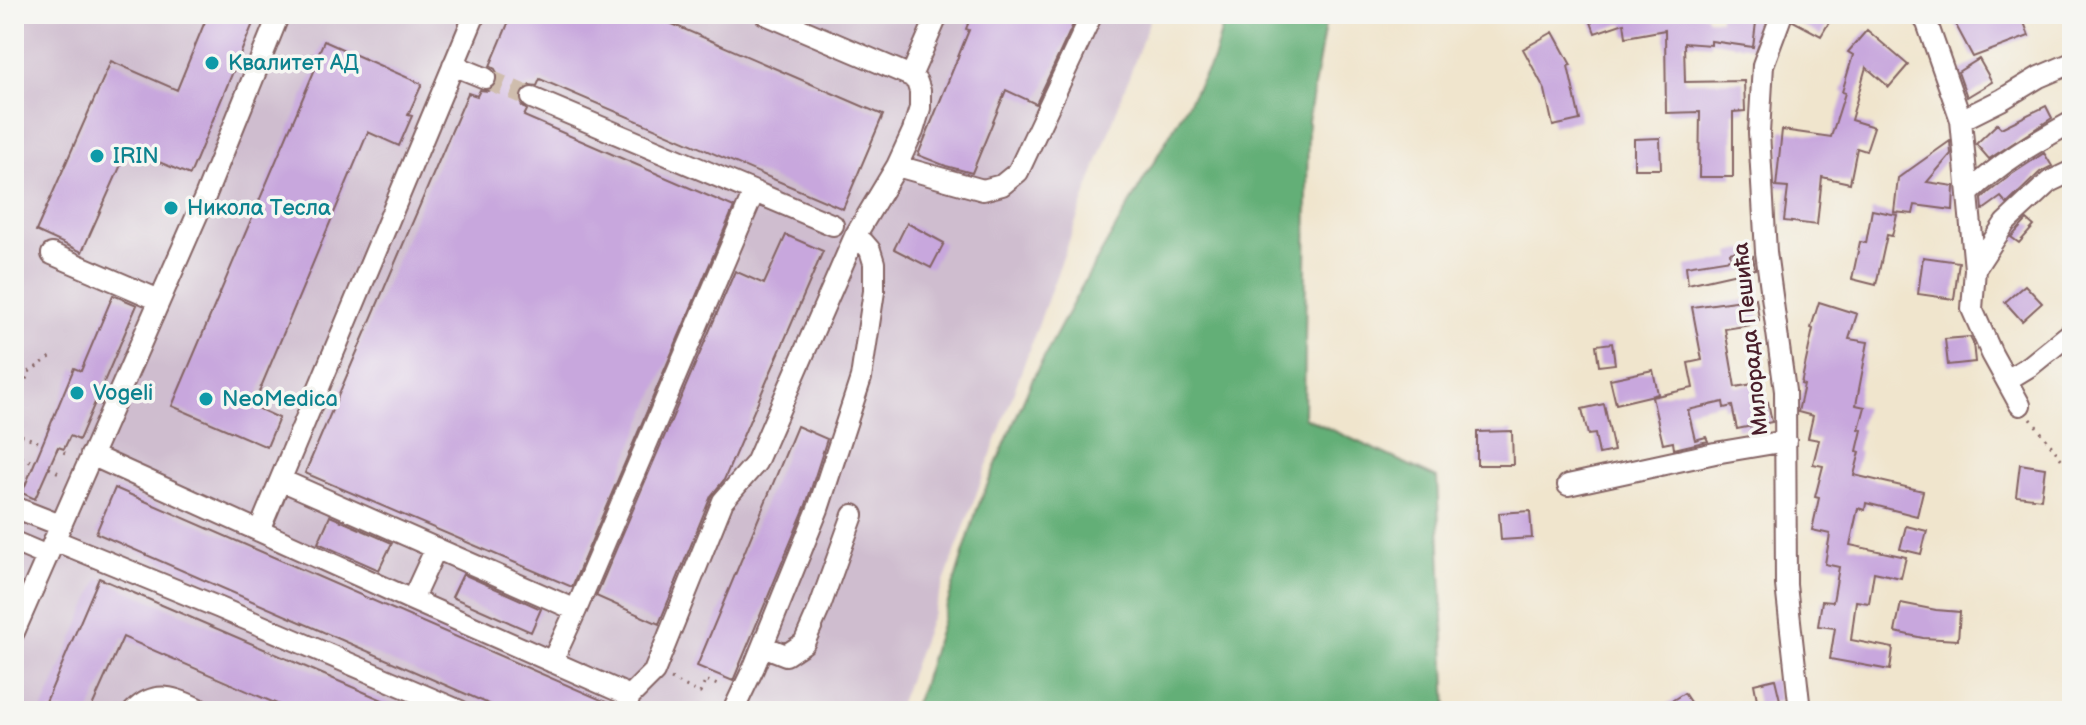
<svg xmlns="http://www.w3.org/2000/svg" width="2086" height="725" font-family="'Balsamiq Sans',sans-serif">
  <rect width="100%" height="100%" fill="#f6f6f2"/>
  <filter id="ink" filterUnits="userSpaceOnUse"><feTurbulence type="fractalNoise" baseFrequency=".0125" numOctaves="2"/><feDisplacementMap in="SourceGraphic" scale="16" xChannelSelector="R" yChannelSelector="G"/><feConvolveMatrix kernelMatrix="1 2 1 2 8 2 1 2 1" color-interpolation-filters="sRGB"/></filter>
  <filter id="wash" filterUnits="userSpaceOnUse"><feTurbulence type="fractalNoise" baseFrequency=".006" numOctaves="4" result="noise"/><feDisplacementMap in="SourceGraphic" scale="32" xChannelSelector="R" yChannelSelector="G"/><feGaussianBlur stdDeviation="1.8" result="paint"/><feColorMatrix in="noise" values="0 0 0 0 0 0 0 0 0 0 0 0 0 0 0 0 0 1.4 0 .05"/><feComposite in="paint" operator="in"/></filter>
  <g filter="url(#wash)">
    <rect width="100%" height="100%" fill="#f0e5cd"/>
    <!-- industrial -->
    <path fill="#cfbdcf" d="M14,14H1152L897,711H14Z"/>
    <!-- forest -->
    <path fill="#64af77" stroke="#576751" stroke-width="2" d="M1226,14H1327L1308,121L1304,417L1437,478L1447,711H912L921,689L977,509L1032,380L1082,286L1213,60Z"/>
    <g id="blocks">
      <!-- building -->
      <path fill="#c8a7dd" d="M208,14H257L190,175L128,149L82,252L36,231L111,61L177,90Z
        M512,14H649L883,115L843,209L540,79L537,86L530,85L520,92L519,100L522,106L527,110L524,116L734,207L572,587L305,473L468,93L477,96L480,90L488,91L497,84L498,75L495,69L490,66Z
        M972,14H1078L1036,104L1006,90L972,173L946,166L918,155L969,30L966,29Z
        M1588,14H1706L1707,19L1720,20V14H1757L1753,47L1711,41V45L1684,43L1685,82L1744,81L1745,111L1733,112V177H1699L1700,112L1666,113L1665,30L1626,37L1624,23L1595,33Z
        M1795,14H1834L1821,36L1793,21Z
        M1950,14H2021L2029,36L1973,57Z
        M1867,30L1908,65L1889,87L1866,67L1851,120L1874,127L1866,151L1857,148L1850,183L1822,177L1817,225L1784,221L1788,188L1776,187L1782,130L1831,137L1845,93L1842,92L1853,55L1848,52Z
        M1553,32L1571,65L1568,66L1580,120L1553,126L1545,90L1523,49Z
        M324,41L422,84L408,115L412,116L399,146L368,132L253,406L279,418L267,447L172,406L318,62L315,61Z
        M1979,59L1992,82L1967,97L1958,72Z
        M2046,106L2052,118L1989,159L1976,144L1997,124L2001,128Z
        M1660,138L1661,169H1634V139Z
        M1950,141L1951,154L1927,182L1954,186L1953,210L1915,205L1913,214L1894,212L1898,178Z
        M2044,153L2052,166L2040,172L2007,204L2001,197L1983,210L1982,199L1988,193L2012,174Z
        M1872,210L1897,215L1892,236L1887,235L1876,285L1852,279L1860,242L1866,243Z
        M2027,220L2034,226L2019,243L2011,237Z
        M907,223L944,243L931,268L894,249Z
        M786,235L823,251L724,480L711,496L659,624L596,596L735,271L764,284Z
        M1745,249L1747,257L1753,256L1755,269L1688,284L1686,266L1731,259L1730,253Z
        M1923,257L1959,262L1954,299L1918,294Z
        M2025,285L2042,303L2022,321L2005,302Z
        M113,295L137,305L79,440L70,436L64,449L58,447L35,499L22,493L74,368L81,371Z
        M1756,298L1759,320L1750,322L1751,325L1725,329L1735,387L1759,383L1762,403L1768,402L1772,422L1737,429L1732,406L1724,408L1723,402L1688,410L1695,440L1706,437L1708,441L1674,449L1673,442L1663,444L1652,397L1693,388L1688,363L1702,360L1692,307Z
        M1819,302L1857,314L1849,339L1868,342L1856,405L1865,407L1859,429L1862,430L1857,451L1860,452L1854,475L1923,491L1917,516L1866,503L1865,510L1858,508L1850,545L1906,557L1901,578L1874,572L1869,603L1856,601L1851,640L1893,648L1890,670L1830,659L1835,628L1818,626L1822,601L1833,602L1839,567L1825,564L1830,534L1812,530L1819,498L1815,497L1823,466L1813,464L1819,440L1808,438L1813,416L1798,412L1804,385L1801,384L1813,329L1811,328Z
        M1970,337L1973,343L1975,362L1948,365L1945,339Z
        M1612,343L1615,364L1599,366L1596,345Z
        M1653,370L1658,394L1616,404L1610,379Z
        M1604,404L1614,451L1599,454L1595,434L1588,435L1582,409Z
        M797,426L827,439L806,505L733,681L697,666Z
        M1512,431L1513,465H1477V432Z
        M2020,464L2045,468L2041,499L2016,496Z
        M115,488L613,705L612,711H505L96,533Z
        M1530,511L1532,538L1501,540L1499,513Z
        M330,516L392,543L379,570L318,543Z
        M1906,526L1927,531L1921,554L1900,549Z
        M463,574L541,609L531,632L452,597Z
        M99,578L408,711H282L284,707L123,637L90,711H42Z
        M1901,603L1936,610L1960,612L1958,640L1923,638L1895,632Z
        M1775,679L1780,700L1758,705L1754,684Z
        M1684,693L1696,711H1656Z"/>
    </g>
  </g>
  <g filter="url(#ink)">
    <use href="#blocks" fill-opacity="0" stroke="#846464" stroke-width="2"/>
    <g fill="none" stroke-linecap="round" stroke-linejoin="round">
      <!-- minor-tunnel -->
      <path stroke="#cfbdad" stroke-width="20" stroke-dasharray="20 10" stroke-linecap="butt" d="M485,78L532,98"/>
      <!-- minor casing -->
      <g stroke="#846464" stroke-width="24">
        <path id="minor" d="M1782,14L1763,65L1759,133L1766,252L1785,391L1786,585L1800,711
          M1921,14L1927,23L1961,120L1975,269L1972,309L1992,354L2020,405
          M453,65L485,78
          M911,76L938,14
          M532,98L833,225
          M1961,120L2001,100L2039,77L2072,63
          M897,166L983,190L1002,185L1018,172L1092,14
          M1968,194C1999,163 2034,143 2072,122
          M52,254L159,300
          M1975,269L2005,223L2049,182L2072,171
          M2007,380L2030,366L2072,332
          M91,455L412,600L630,696
          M281,480L576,610L552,662
          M1568,485L1715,453L1786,441
          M14,507L60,525
          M259,531L475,14
          M54,540L220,608L460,711
          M14,542L47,556
          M412,600L436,548
          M576,610L754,192
          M14,632L205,197L279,14
          M763,646L786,655L804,643L819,609L853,515
          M134,711C157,688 177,699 203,711
          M625,711L630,696L654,672L723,501L756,463L855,236L897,166L913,131L920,108V91L917,82L911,76L765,14
          M733,711L754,667L818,509L861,378L874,291V263L870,250L864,243L855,236"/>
      </g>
      <!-- path -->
      <path stroke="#846464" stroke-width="3" stroke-dasharray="2 6" stroke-linecap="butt" d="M14,409L29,372L52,356
        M2031,419L2072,473
        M14,432L43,444
        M56,449L70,455
        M14,454L35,463
        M49,468L61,474
        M671,679L700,693L706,680L722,687"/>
      <!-- minor -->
      <use href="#minor" stroke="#fff" stroke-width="20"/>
    </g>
  </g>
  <!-- markers -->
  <g fill="#0f9aa8" stroke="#f6f6f2" stroke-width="3">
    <circle cx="212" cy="63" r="8"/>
    <circle cx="97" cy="156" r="8"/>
    <circle cx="171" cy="208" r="8"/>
    <circle cx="77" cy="393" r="8"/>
    <circle cx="206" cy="399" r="8"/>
  </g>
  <g text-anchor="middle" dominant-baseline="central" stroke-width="7" stroke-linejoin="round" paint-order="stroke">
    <!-- culture labels -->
    <g font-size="22" fill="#0d838f" stroke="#f6f6f2" text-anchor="start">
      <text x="228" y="63">Квалитет АД</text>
      <text x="113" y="156">IRIN</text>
      <text x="187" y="208">Никола Тесла</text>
      <text x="93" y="393">Vogeli</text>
      <text x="222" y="399">NeoMedica</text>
    </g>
    <!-- street labels -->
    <g font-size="22" fill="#4a1f2b" stroke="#f6f6f2">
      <text transform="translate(1751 339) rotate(-96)">Милорада Пешића</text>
    </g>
  </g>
  <!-- margin -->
  <rect width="2086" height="725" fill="none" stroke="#f6f6f2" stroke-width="48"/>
</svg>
